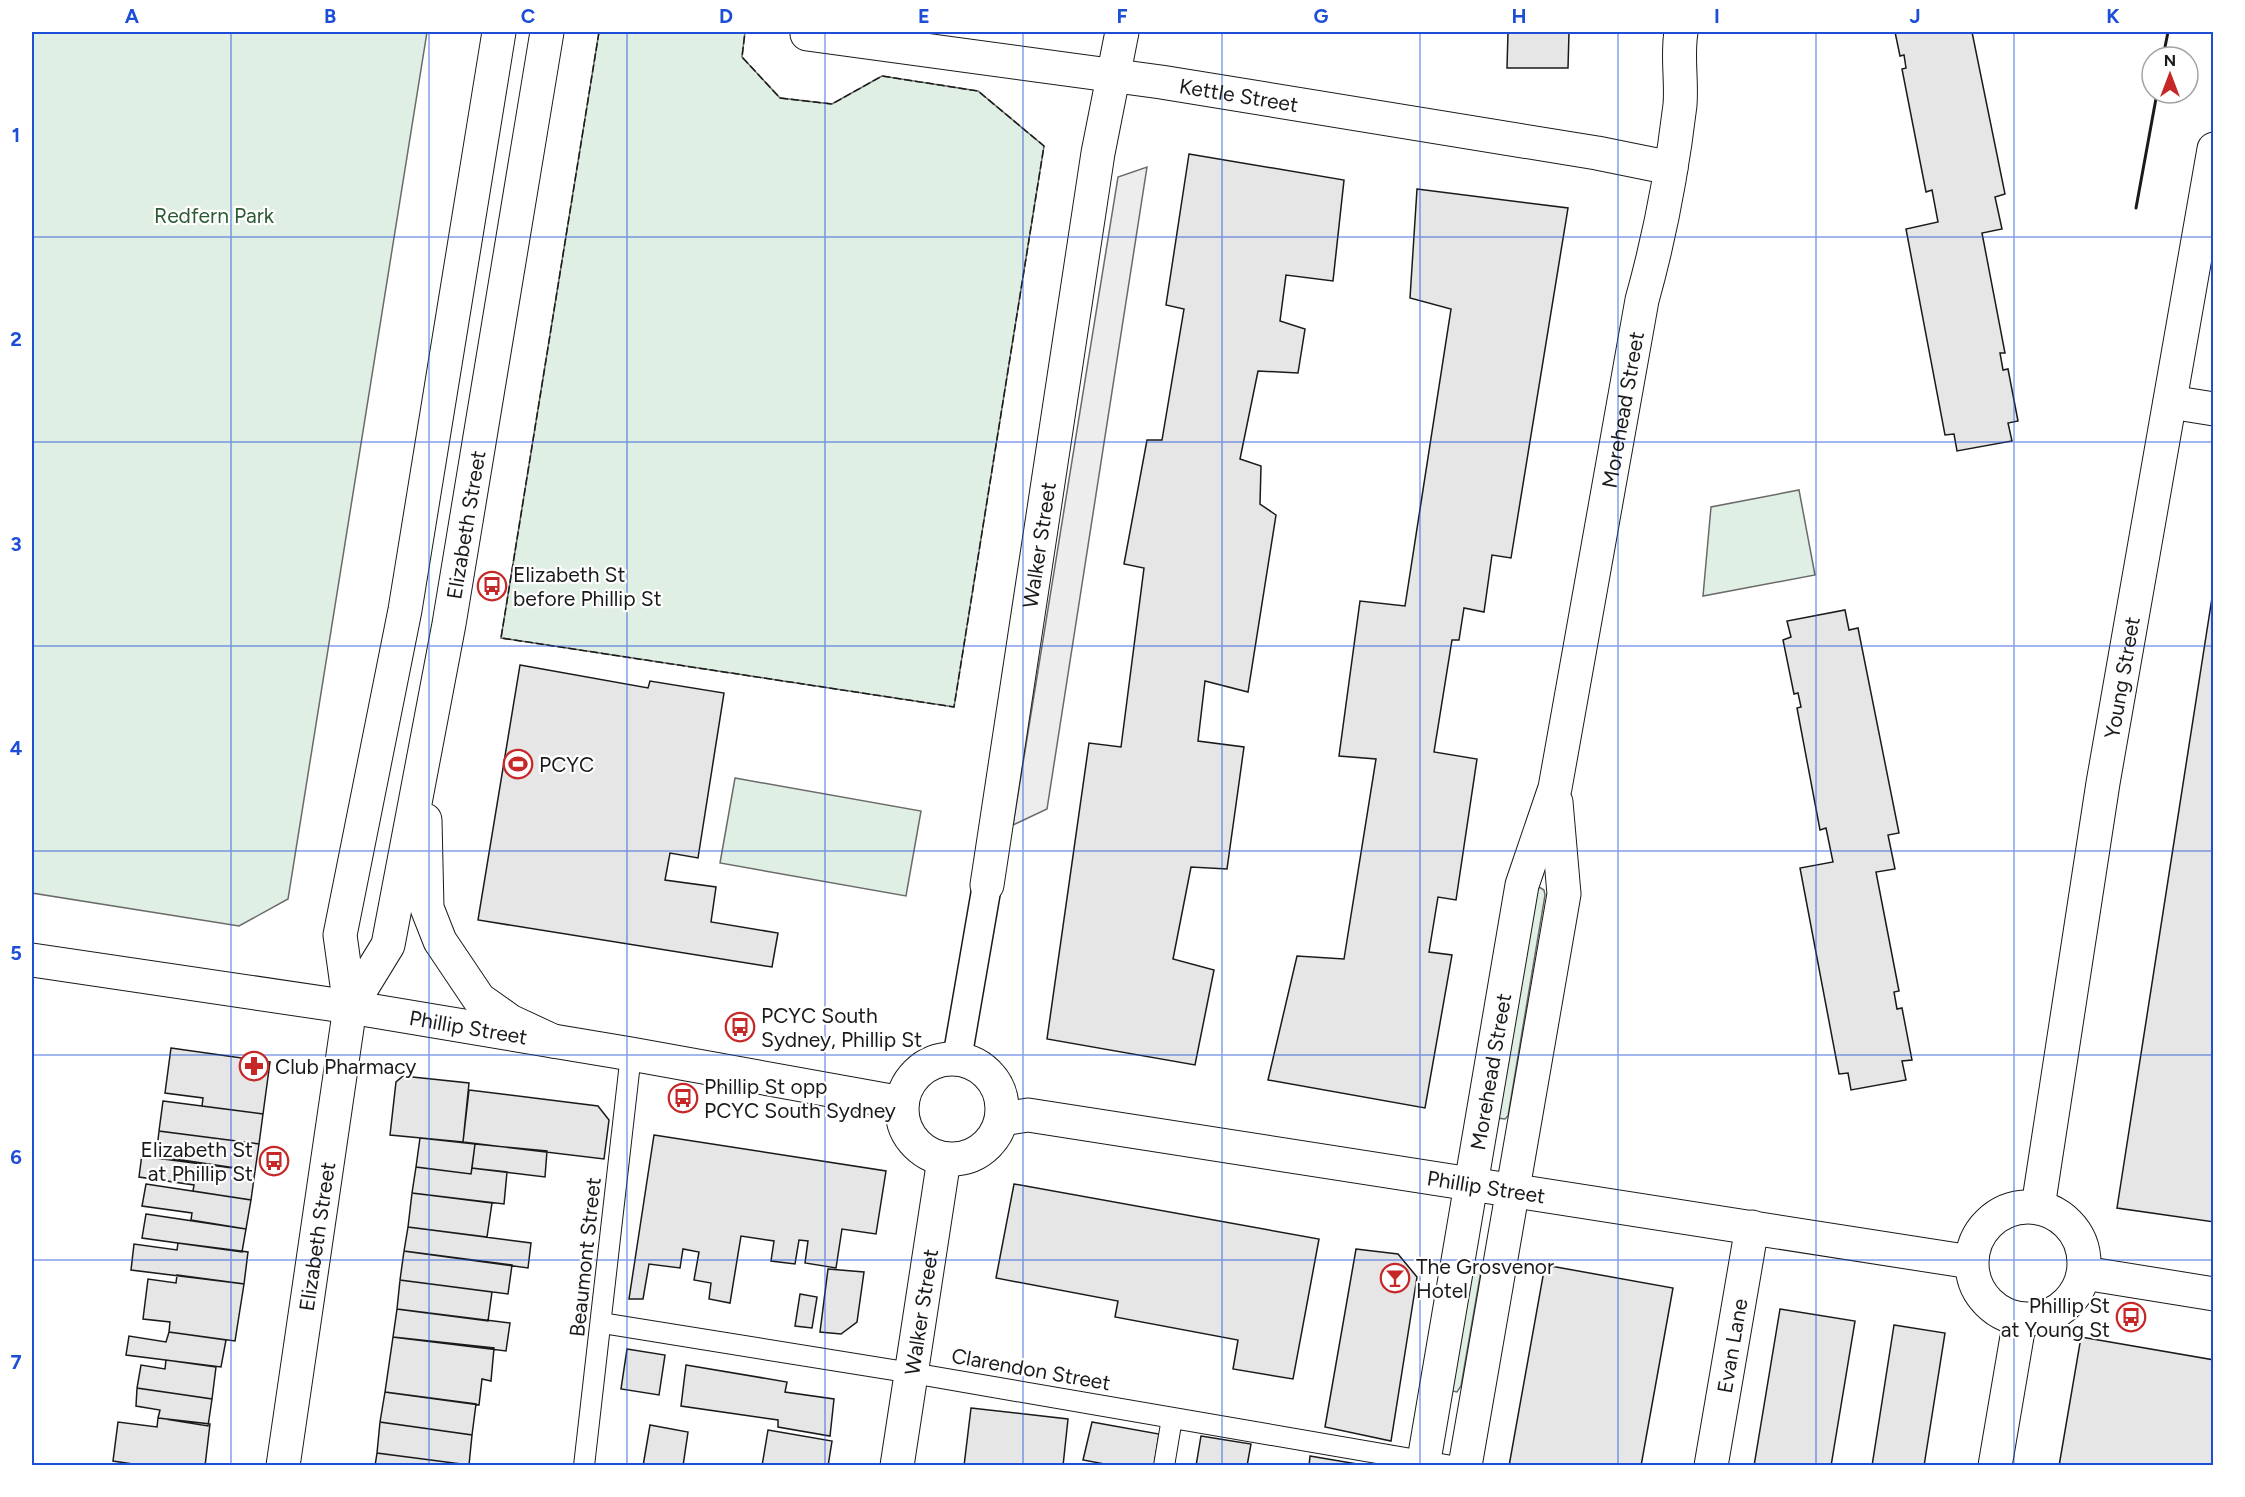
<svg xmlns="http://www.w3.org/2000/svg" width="2245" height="1497" font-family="Figtree,sans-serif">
  <rect width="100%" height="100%" fill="#fff"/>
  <!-- green -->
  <path fill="#e0efe3" stroke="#6a6a6a" stroke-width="1.5" d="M32,32H427L288,899L239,926L32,893Z
    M599,32H745L742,57L780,98L832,104L882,76L978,91L1044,146L954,707L501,638Z
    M1799,490L1815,575L1703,596L1711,507Z
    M735,778L921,811L906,896L720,863Z
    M1539,887L1544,890L1545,895L1508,1116L1505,1119L1497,1118L1531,893Z
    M1473,1266H1478L1481,1271L1461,1386L1457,1392L1452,1391Z"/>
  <!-- parking -->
  <path fill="#ededed" stroke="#6a6a6a" stroke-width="1.5" d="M1147,167L1047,809L1013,825L1118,177Z"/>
  <!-- building -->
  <path fill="#e6e6e6" stroke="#1a1a1a" stroke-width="1.5" d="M1508,32H1569L1568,68H1507Z
    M1895,32H1972L2005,194L1995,197L2002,229L1982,233L2005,353H2000L2003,370L2008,369L2018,421L2008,423L2012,441L1957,451L1954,434L1945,435L1906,229L1938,222L1932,190L1926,192L1902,69L1906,68L1904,55L1900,56Z
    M1189,154L1344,180L1333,281L1286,275L1280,321L1305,329L1298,373L1258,371L1240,459L1261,466L1260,504L1276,515L1248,692L1205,681L1198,741L1244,747L1227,869L1191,867L1173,959L1214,970L1195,1065L1047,1039L1089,743L1121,747L1144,568L1124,564L1147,440H1162L1184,309L1166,305Z
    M1417,189L1568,208L1511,558L1492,555L1484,612L1464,608L1459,640H1452L1434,752L1477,759L1456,900L1438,897L1429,952L1452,955L1425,1108L1268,1080L1297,956L1344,959L1376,759L1339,756L1360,601L1405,606L1451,309L1410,298Z
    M2214,585V1222L2117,1208Z
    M1845,610L1849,630L1858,628L1899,833L1888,835L1895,869L1876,872L1899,991L1894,992L1897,1009L1902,1008L1912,1060L1902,1061L1906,1080L1851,1090L1848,1073L1839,1074L1800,868L1833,862L1826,828L1820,830L1797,708L1801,707L1798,693L1794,694L1783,640L1791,637L1787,621Z
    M520,665L648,688L650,681L724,693L698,858L670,853L665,880L716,887L711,922L778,933L772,967L478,920Z
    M171,1048L270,1062L263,1114L202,1106L203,1098L165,1093Z
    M403,1076L469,1083L463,1142L390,1135L396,1082Z
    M469,1090L598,1106L609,1120L604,1159L463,1142Z
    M163,1101L263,1114L259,1144L159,1131Z
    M159,1131L259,1144L255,1171L156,1158Z
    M654,1135L886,1171L876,1234L842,1229L836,1268L805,1263L808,1241L799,1240L795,1264L771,1261L774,1241L741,1236L730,1303L709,1299L711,1283L694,1280L699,1252L683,1249L680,1268L649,1264L643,1299H629Z
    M420,1138L475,1144L471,1174L416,1167Z
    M475,1144L547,1151L545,1177L472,1168Z
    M142,1154L255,1171L251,1200L193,1191L194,1185L139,1177Z
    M416,1167L471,1174L472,1168L507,1172L504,1204L412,1193Z
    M146,1184L251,1200L246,1229L191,1220L192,1213L142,1206Z
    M1014,1184L1319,1239L1293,1379L1233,1369L1238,1340L1115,1317L1118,1301L996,1278Z
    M412,1193L492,1203L487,1237L408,1227Z
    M146,1214L246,1229L242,1252L142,1238Z
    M408,1227L531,1243L528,1268L404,1251Z
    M178,1243L248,1252L244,1284L131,1270L134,1244L177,1250Z
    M1356,1249L1398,1254L1417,1277L1391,1441L1325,1427Z
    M404,1251L512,1265L508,1294L400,1280Z
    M1545,1265L1673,1288L1641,1466H1509Z
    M828,1269L864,1272L857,1322L841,1334L820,1332Z
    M177,1275L244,1284L235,1341L169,1332L170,1322L143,1319L148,1279L176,1283Z
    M400,1280L492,1292L488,1321L397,1309Z
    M800,1294L817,1297L812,1328L795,1326Z
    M397,1309L510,1323L506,1351L393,1337Z
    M1780,1309L1855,1321L1831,1466H1754Z
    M1894,1325L1945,1333L1924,1466H1872Z
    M169,1332L226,1340L221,1367L126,1355L129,1336L166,1342Z
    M393,1337L494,1348L491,1381L482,1379L479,1405L385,1392Z
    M2081,1337L2214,1360V1466H2059Z
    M627,1349L665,1355L659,1395L621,1389Z
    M166,1360L216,1367L212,1399L137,1388L141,1365L165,1369Z
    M686,1365L787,1382L785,1392L834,1399L830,1436L778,1427V1420L681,1406Z
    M137,1388L212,1399L208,1426L158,1418L160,1410L136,1406Z
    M385,1392L476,1404L472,1435L380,1422Z
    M971,1408L1068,1419L1063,1466H964Z
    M158,1418L210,1424L205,1466H146L113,1461L118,1422L157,1427Z
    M380,1422L472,1435L469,1465L377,1453Z
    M1092,1422L1159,1434L1154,1466H1115L1083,1460Z
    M650,1425L688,1432L683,1466H643Z
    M768,1430L832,1441L828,1466H762Z
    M1201,1436L1251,1444L1247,1466H1196Z
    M377,1453L469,1465L375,1466Z
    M1310,1456L1369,1466H1309Z"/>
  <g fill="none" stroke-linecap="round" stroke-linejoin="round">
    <!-- service casing -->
    <g stroke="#1a1a1a" stroke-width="22">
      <path id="service" d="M602,1323L912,1373L1452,1466
        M584,1466L631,1054
        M1164,1466L1172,1418"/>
    </g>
    <!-- pedestrian casing -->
    <g stroke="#1a1a1a" stroke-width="31">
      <path id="pedestrian" d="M957,1059L987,885"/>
    </g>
    <!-- minor casing -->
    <g stroke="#1a1a1a" stroke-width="35">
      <g id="minor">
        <path id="s1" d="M807,34L1161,82L1597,153L1671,168"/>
        <path d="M2170,402L2214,409"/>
        <path id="s2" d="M987,885L1098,153L1122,32"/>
        <path d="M32,960L350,1007"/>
        <path id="s3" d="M2038,1207L2103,783L2214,149"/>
        <path id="s4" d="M897,1466L944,1159"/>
        <path id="s5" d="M1423,1466L1522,885L1555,788L1642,300C1660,236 1672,172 1680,105C1682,81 1677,56 1681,32"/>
        <path d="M1465,1466L1564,894L1556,802"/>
        <path id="s6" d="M1711,1466L1752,1227"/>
        <path d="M1995,1466L2020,1319"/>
      </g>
    </g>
    <!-- tertiary casing -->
    <g stroke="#1a1a1a" stroke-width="35">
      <g id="tertiary">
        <path id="s7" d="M350,1007L631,1054L902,1103"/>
        <circle cx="952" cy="1109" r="50"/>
        <path id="s8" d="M1002,1119L1028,1115L1971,1262"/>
        <circle cx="2028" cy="1263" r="56"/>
        <path d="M2084,1273L2214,1294"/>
      </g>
    </g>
    <!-- secondary casing -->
    <g stroke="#1a1a1a" stroke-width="35">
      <g id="secondary">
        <path d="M425,820L427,908L440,941L479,999L510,1021L553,1041"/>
        <path id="s9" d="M350,1007L388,945L449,624L547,32"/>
        <path id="s10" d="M283,1466L350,1007L340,935L405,610L499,32"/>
      </g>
    </g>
    <!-- service -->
    <use href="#service" stroke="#fff" stroke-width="20"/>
    <!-- pedestrian -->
    <use href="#pedestrian" stroke="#fff" stroke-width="28"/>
    <!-- minor -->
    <use href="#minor" stroke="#fff" stroke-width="33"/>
    <!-- tertiary -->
    <use href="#tertiary" stroke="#fff" stroke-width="33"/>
    <!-- secondary -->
    <use href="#secondary" stroke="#fff" stroke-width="33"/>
    <!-- fence -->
    <path stroke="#1a1a1a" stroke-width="1.5" stroke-dasharray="8 3" stroke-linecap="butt" d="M599,32L501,638L954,707L1044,146L978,91L882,76L832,104L780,98L742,57L745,32"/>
    <!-- wall -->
    <path stroke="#1a1a1a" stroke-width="3" d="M2163,57L2168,32
      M2136,208L2157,93"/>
  </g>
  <!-- grid -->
  <path fill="none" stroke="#1d4ed8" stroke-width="1.5" stroke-opacity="0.55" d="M231,32V1466M429,32V1466M627,32V1466M825,32V1466M1023,32V1466M1222,32V1466M1420,32V1466M1618,32V1466M1816,32V1466M2014,32V1466M32,237H2214M32,442H2214M32,646H2214M32,851H2214M32,1055H2214M32,1260H2214"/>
  <!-- icons -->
  <defs>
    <g id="bus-ring" transform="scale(1.5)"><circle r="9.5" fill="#fff" stroke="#c62828" stroke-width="1.5"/><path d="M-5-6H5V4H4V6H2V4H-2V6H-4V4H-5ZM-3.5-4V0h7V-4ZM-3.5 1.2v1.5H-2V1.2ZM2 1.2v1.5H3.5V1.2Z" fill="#c62828"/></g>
    <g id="stadium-ring" transform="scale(1.5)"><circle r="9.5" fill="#fff" stroke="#c62828" stroke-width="1.5"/><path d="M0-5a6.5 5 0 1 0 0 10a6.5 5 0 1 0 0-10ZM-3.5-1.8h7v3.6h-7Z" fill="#c62828"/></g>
    <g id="pharmacy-ring" transform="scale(1.5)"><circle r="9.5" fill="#fff" stroke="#c62828" stroke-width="1.5"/><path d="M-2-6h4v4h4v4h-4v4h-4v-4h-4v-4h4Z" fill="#c62828"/></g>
    <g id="bar-ring" transform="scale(1.5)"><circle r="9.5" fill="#fff" stroke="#c62828" stroke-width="1.5"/><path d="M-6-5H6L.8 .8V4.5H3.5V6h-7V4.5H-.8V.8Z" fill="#c62828"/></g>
  </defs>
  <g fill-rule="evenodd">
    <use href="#bus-ring" x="492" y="586"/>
    <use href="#stadium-ring" x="518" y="764"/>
    <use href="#bus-ring" x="740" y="1027"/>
    <use href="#pharmacy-ring" x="254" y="1066"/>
    <use href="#bus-ring" x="683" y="1098"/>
    <use href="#bus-ring" x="274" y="1161"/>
    <use href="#bar-ring" x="1395" y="1278"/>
    <use href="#bus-ring" x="2131" y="1317"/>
  </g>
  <g text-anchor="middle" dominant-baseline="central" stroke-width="4.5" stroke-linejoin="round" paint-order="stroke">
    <!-- street labels -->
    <g font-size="21" fill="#1a1a1a" stroke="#fff">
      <text stroke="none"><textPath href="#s1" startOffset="436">Kettle Street</textPath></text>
      <text stroke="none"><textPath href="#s5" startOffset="1076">Morehead Street</textPath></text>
      <text stroke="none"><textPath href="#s9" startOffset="500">Elizabeth Street</textPath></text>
      <text stroke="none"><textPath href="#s2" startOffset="344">Walker Street</textPath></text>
      <text stroke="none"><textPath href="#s3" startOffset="536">Young Street</textPath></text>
      <text stroke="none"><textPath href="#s7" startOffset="120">Phillip Street</textPath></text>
      <text stroke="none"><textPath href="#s5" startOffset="400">Morehead Street</textPath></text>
      <text stroke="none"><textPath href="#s8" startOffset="490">Phillip Street</textPath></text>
      <text stroke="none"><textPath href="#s10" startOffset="232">Elizabeth Street</textPath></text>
      <text transform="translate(585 1257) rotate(-84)">Beaumont Street</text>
      <text stroke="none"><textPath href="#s4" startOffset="156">Walker Street</textPath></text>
      <text stroke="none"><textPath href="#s6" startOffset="122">Evan Lane</textPath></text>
      <text transform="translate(1031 1369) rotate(10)">Clarendon Street</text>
    </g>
    <!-- park labels -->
    <g font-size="21" fill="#2b5a34" stroke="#fff">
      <text x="214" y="215">Redfern Park</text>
    </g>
    <!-- poi labels -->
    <g font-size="21" fill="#1a1a1a" stroke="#fff" text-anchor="start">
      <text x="513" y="574">Elizabeth St<tspan x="513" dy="24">before Phillip St</tspan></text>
      <text x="539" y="764">PCYC</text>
      <text x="761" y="1015">PCYC South<tspan x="761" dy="24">Sydney, Phillip St</tspan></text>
      <text x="275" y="1066">Club Pharmacy</text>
      <text x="704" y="1086">Phillip St opp<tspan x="704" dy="24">PCYC South Sydney</tspan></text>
      <text x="253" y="1149" text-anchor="end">Elizabeth St<tspan x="253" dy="24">at Phillip St</tspan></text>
      <text x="1416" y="1266">The Grosvenor<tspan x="1416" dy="24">Hotel</tspan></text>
      <text x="2110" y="1305" text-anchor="end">Phillip St<tspan x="2110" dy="24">at Young St</tspan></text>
    </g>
  </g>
  <!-- border -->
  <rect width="2245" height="1497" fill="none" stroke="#ffffff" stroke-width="66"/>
  <!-- north arrow -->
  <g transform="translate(2170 75)"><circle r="28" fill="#ffffff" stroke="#a3a3a3" stroke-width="1.5"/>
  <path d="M0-4.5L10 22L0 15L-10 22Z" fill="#c62828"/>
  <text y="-9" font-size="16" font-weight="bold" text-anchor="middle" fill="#1a1a1a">N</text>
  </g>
  <rect x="33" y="33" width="2179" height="1431" fill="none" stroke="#1d4ed8" stroke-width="2"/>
  <g font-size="20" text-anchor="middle" font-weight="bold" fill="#1d4ed8">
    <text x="132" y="23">A</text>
    <text x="330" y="23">B</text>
    <text x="528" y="23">C</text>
    <text x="726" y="23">D</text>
    <text x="924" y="23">E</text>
    <text x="1122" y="23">F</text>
    <text x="1321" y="23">G</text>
    <text x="1519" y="23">H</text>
    <text x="1717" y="23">I</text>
    <text x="1915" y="23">J</text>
    <text x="2113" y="23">K</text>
    <text x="16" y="142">1</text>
    <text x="16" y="346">2</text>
    <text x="16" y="551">3</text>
    <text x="16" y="755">4</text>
    <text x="16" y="960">5</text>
    <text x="16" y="1164">6</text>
    <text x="16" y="1369">7</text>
  </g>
</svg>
